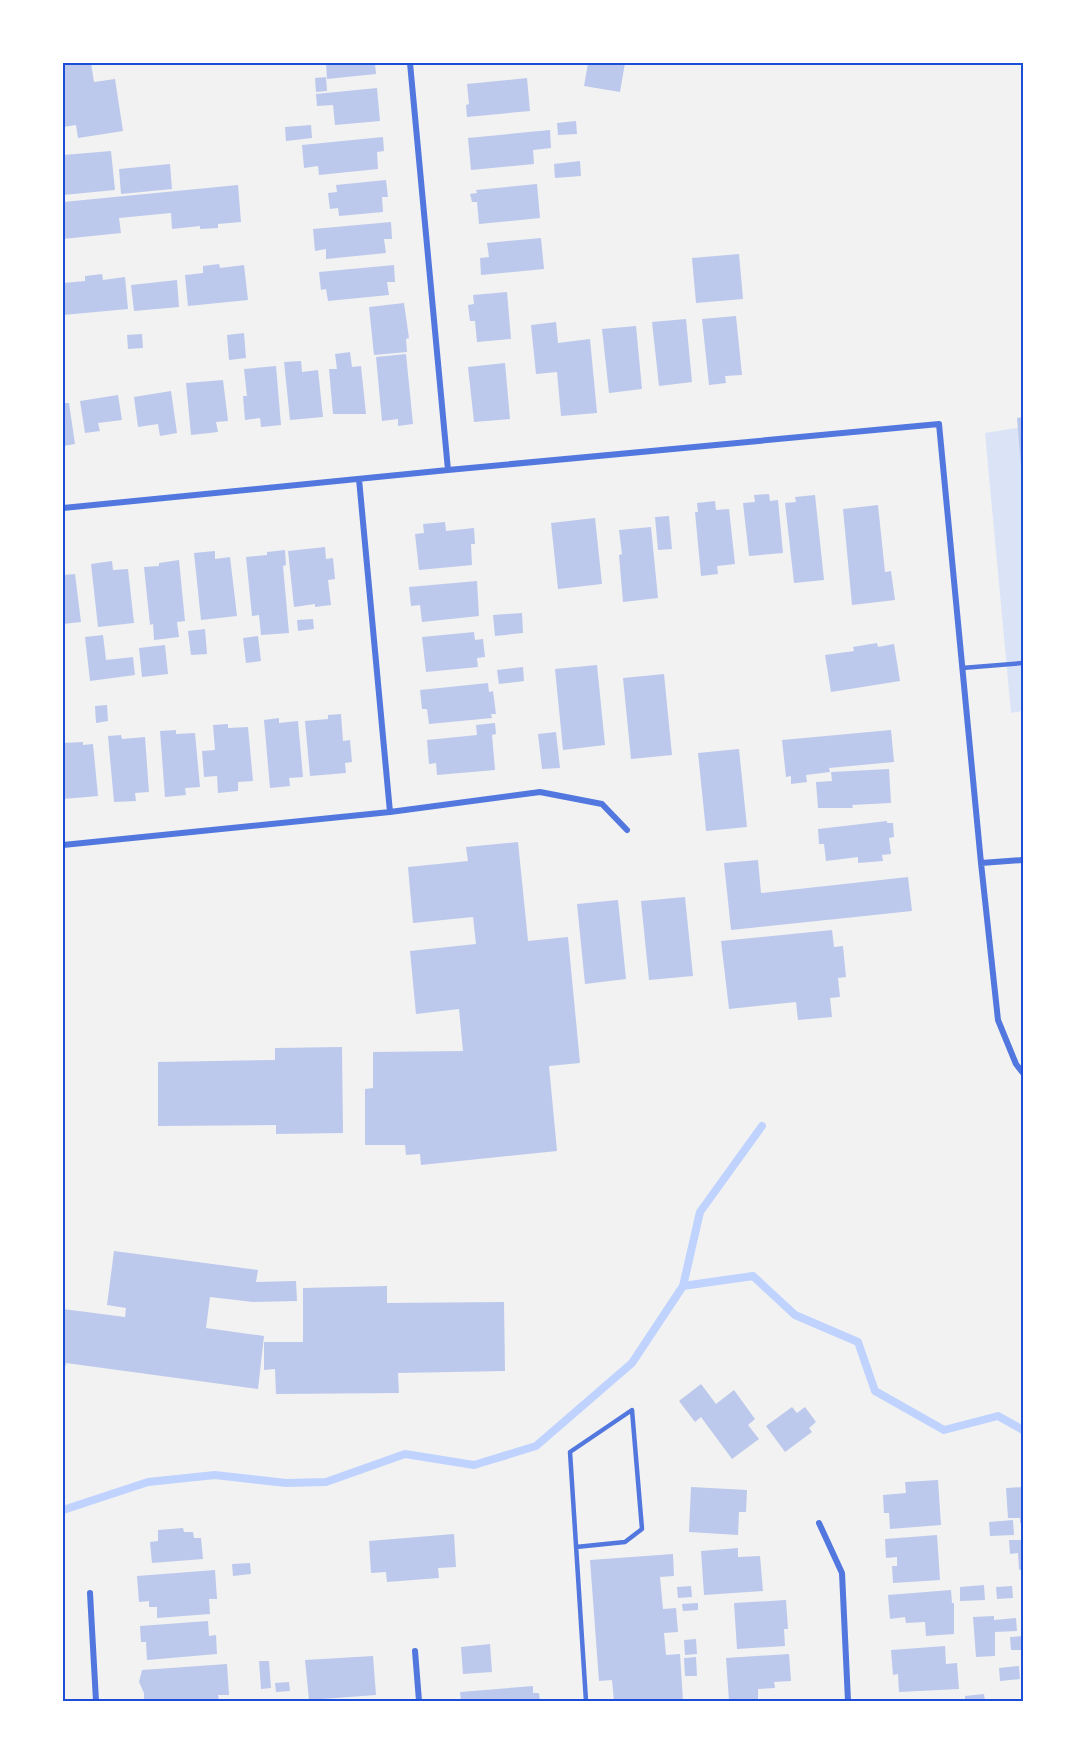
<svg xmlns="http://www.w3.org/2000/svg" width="1086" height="1764" font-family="'Times New Roman',serif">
  <rect width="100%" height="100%" fill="#f2f2f2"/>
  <!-- green -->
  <path fill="#dbe4f7" d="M1023,427V711L1011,713L985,433Z"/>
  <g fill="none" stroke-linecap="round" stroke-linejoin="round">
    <!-- stream -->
    <path stroke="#bfd3fe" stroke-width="8" d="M683,1286L700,1212L762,1126
      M63,1510L148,1482L215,1475L286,1483L326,1482L405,1454L474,1465L536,1446L632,1363L683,1286L753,1276L795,1315L858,1342L875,1391L944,1430L998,1416L1023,1430"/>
  </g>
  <!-- building -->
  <path fill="#bdc9ec" d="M63,63H91L94,82L115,79L123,131L78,138L76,125L63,127Z
    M326,63H375L376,74L327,79Z
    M588,63H625L620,92L584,86Z
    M326,77L327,91L316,92L315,78Z
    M527,78L530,111L467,117L466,105L469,104L467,84Z
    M377,88L380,121L335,125L333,105L317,106L316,94Z
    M576,121L577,134L558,135L557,123Z
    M311,125L312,138L286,141L285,127Z
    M550,130L551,148L533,150L534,164L471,170L468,138Z
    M383,137L384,151L377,152L378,169L319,175L318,166L304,168L302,145Z
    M111,151L115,190L63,195V155Z
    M580,161L581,176L555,178L554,164Z
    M170,164L172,189L121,194L119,169Z
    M386,180L388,197H382L383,212L339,216L338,208L330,209L328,193L337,192L336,185Z
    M537,184L540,218L479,224L477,202H472L470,194L477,193L476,190Z
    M238,185L241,222L218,224V228L200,229V226L172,229L171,213L119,218L121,233L63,239V202Z
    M391,222L392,239H384L386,253L326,259V249L315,251L313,229Z
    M541,238L544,269L481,275L480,258L489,257L487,243Z
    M739,254L743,299L696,303L692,258Z
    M219,264L220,268L244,265L248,300L188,306L185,275L203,273V266Z
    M394,265L395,282H387L389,295L328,301L326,289L321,290L319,272Z
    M102,274L103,280L125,277L128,309L63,315V283L85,281V276Z
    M177,280L179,307L134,311L131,285Z
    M507,292L511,339L477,342L475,321H470L468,305L474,304L473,295Z
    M404,303L409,338L406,339L407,352L374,355L369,307Z
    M736,316L742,375L725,376L726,383L709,385L702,319Z
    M686,319L692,382L659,386L652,322Z
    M556,322L558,343L590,339L597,413L561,416L557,372L536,374L531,325Z
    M636,326L642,389L609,393L602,329Z
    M244,333L246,358L229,360L227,335Z
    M142,334L143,348L128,349L127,335Z
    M350,352L352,367L361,366L366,414H333L329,369H337L335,354Z
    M406,354L413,424L398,426V419L382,421L376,357Z
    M301,361L302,372L318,370L323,417L290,420L284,362Z
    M505,363L510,419L474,422L468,367Z
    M276,366L281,425L261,427L260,418L245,420L243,396H247L244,369Z
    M223,380L228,421L216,422L218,432L191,435L186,383Z
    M171,391L177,433L160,436L158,424L138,427L134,397Z
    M118,395L122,420L98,423L100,431L85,433L80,401Z
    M63,403H69L75,444L63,446Z
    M1023,417V466H1021L1017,418Z
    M769,494L770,501L778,500L783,553L749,556L743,503L755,502L754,495Z
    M815,495L824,580L794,583L785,503L796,502L795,497Z
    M715,501L716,510L729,509L735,564L717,566L718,574L701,576L695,512H698L697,503Z
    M878,505L885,572L891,571L895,600L852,605L843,509Z
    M669,516L672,549L658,550L655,517Z
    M595,518L602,584L558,589L551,523Z
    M445,522L446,531L474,528L475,544H471L472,565L419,570L415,534L424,533L423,524Z
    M651,527L658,598L623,602L619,555L622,554L619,530Z
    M325,547L326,559L333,558L335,579L328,580L331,605L315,607V604L294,607L288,551Z
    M285,550L286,565L283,566L289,633L261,635L259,615L252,616L246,557L267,555V552Z
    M215,551V559L230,557L237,616L201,620L194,553Z
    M179,560L185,621L177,622L179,637L154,640L153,624L150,625L144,567L159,566V563Z
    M112,561L113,570L128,569L134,623L98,627L91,564Z
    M75,574L81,622L63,624V575Z
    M477,581L479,616L422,622L420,605L411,606L409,587Z
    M522,613L523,633L495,636L493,615Z
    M313,619L314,629L298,631L297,620Z
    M205,629L207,654L191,655L188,631Z
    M474,632L475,640L483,639L485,657L477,658L478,667L426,672L422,637Z
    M103,635L106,660L133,657L135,675L90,681L85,637Z
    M258,636L261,661L246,663L243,638Z
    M877,643L878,647L894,644L900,681L831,692L825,655L854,651L853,647Z
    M165,645L168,674L142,677L139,648Z
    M597,665L605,745L563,750L555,669Z
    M523,667L524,681L499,684L497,670Z
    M664,674L672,755L631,759L623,678Z
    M488,683L489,692L493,691L496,714H491L492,718L429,724L427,709H422L420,690Z
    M107,705L108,721L96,723L95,706Z
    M341,714L343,741L350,740L352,762L345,763L346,773L310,776L305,721L328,719V715Z
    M279,718V723L298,721L303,777L289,778L290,786L270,788L264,720Z
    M495,723L496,734L492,735L495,770L437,775L436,763L429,764L427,740L477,735L476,725Z
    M228,724V728L248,727L253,781L238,782V791L218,793L217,776L204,777L202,751L215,750L213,725Z
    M176,730V734L195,733L200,787L185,788L186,795L165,797L160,731Z
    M891,730L894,762L829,768L830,772L806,775L807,782L791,784V776L786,777L782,740Z
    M556,732L560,768L542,769L538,734Z
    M121,735L122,739L145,737L149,792L135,793L136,801L114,802L108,736Z
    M83,742V745L93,744L98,796L63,799V743Z
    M739,749L747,827L706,831L698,753Z
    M889,769L891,803L852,805L853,808H818L816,782L832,781L831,772Z
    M887,821V823H893L894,837L889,838L891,854L882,855L883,861L858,863V857L826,861L824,844H819L818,829Z
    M518,842L528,941L568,937L580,1063L549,1066L557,1151L421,1165L420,1154L406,1155L405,1145H365V1089L373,1088V1052L463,1051L459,1009L416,1014L410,951L476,944L473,917L413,923L408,867L468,861L466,847Z
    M758,860L761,893L908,877L912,911L731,930L724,863Z
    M685,897L693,976L649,980L641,901Z
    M618,900L626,979L585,984L577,904Z
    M832,930L834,947L843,946L846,977L838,978L840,997L830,998L832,1017L798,1020L796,1002L729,1009L721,941Z
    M342,1047L343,1133L276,1134V1125L158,1126V1062L275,1060V1048Z
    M114,1251L258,1270L256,1282L296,1281L297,1301L253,1302L210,1297L206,1328L264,1336L258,1389L66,1363L63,1374V1309L125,1317L126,1308L107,1305Z
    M387,1286V1303L504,1302L505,1371L398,1373L399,1393L276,1394L275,1369L264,1370V1342H303V1288Z
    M701,1384L716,1404L734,1390L755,1419L748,1425L759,1439L732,1459L701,1417L695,1422L679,1401Z
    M792,1407L797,1413L805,1407L816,1422L809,1428L812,1432L785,1452L766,1426Z
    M938,1480L941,1525L890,1529L889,1513H884L883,1495L906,1493L905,1482Z
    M691,1487L747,1490L746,1512H739L738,1535L689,1532Z
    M1023,1487V1523H1020V1518H1008L1006,1488Z
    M1013,1520L1014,1535L990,1536L989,1522Z
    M183,1528L184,1532H193L194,1538H201L203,1559L152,1563L150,1542L158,1541V1530Z
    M454,1534L456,1567L438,1568L439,1578L387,1582L386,1572L371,1573L369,1541Z
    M937,1535L940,1580L893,1583L892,1566H897V1557L886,1558L885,1539Z
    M1009,1540H1023V1569L1019,1570L1018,1553L1010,1554Z
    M738,1548V1557L760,1556L763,1591L704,1595L701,1551Z
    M673,1554L674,1576L660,1577L663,1609L676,1608L678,1632L664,1633L666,1655L680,1654L683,1701H614L612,1680L599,1681L590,1560Z
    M250,1563L251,1574L233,1576L232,1564Z
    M215,1570L217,1599H209L210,1614L157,1618V1607H149V1601L139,1602L137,1576Z
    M984,1585L985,1600L960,1601V1587Z
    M691,1586L692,1597L678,1598L677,1587Z
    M1012,1586L1013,1598L997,1599L996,1587Z
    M951,1590L952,1603H954V1634L926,1636L925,1622L906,1623L905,1617L890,1619L888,1595Z
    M786,1600L788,1629H784L785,1646L737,1649L734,1603Z
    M698,1603V1610L683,1611L682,1604Z
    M994,1616V1620L1016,1618L1017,1631L995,1632V1656L976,1657L973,1617Z
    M208,1621L209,1636L216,1635L217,1654L147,1660L146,1642H141L140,1626Z
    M1023,1636V1650H1011L1010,1637Z
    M696,1639L697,1654L685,1655L684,1640Z
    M490,1644L492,1672L463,1674L461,1647Z
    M945,1646L946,1664L957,1663L959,1689L899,1692L898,1674L893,1675L891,1650Z
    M789,1654L791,1681L774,1682L775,1688L758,1689V1701H729L726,1658Z
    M373,1656L376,1695L309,1700L305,1660Z
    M696,1657L697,1676H685L684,1658Z
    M259,1661H269L271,1688L261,1689Z
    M227,1664L229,1695H218L219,1701H162V1699L144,1701V1693L139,1682L142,1670Z
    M1019,1666L1020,1679L1000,1681L999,1668Z
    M289,1682L290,1691L276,1692L275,1683Z
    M533,1686V1693H539L540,1701H461L460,1692Z
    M984,1694L985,1701H965V1696Z"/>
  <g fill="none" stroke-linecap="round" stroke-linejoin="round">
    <!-- service -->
    <path stroke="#5277de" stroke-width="4.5" d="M962,668L1023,663
      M576,1547L625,1542L642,1529L632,1410L570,1452L586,1701"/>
    <!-- minor -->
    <path stroke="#5277de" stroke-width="6" d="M410,63L448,470
      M359,479L390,812
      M63,508L448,470L939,424L981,863L998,1020L1016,1064L1023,1073
      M63,845L390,812L540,792L602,804L627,830
      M981,863L1023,860
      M819,1523L842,1573L848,1701
      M90,1593L96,1701
      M415,1651L419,1701"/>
  </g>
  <!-- border -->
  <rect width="1086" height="1764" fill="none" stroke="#ffffff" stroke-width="129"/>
  <rect x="64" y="64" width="958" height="1636" fill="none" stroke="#1d4ed8" stroke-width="2"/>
</svg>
